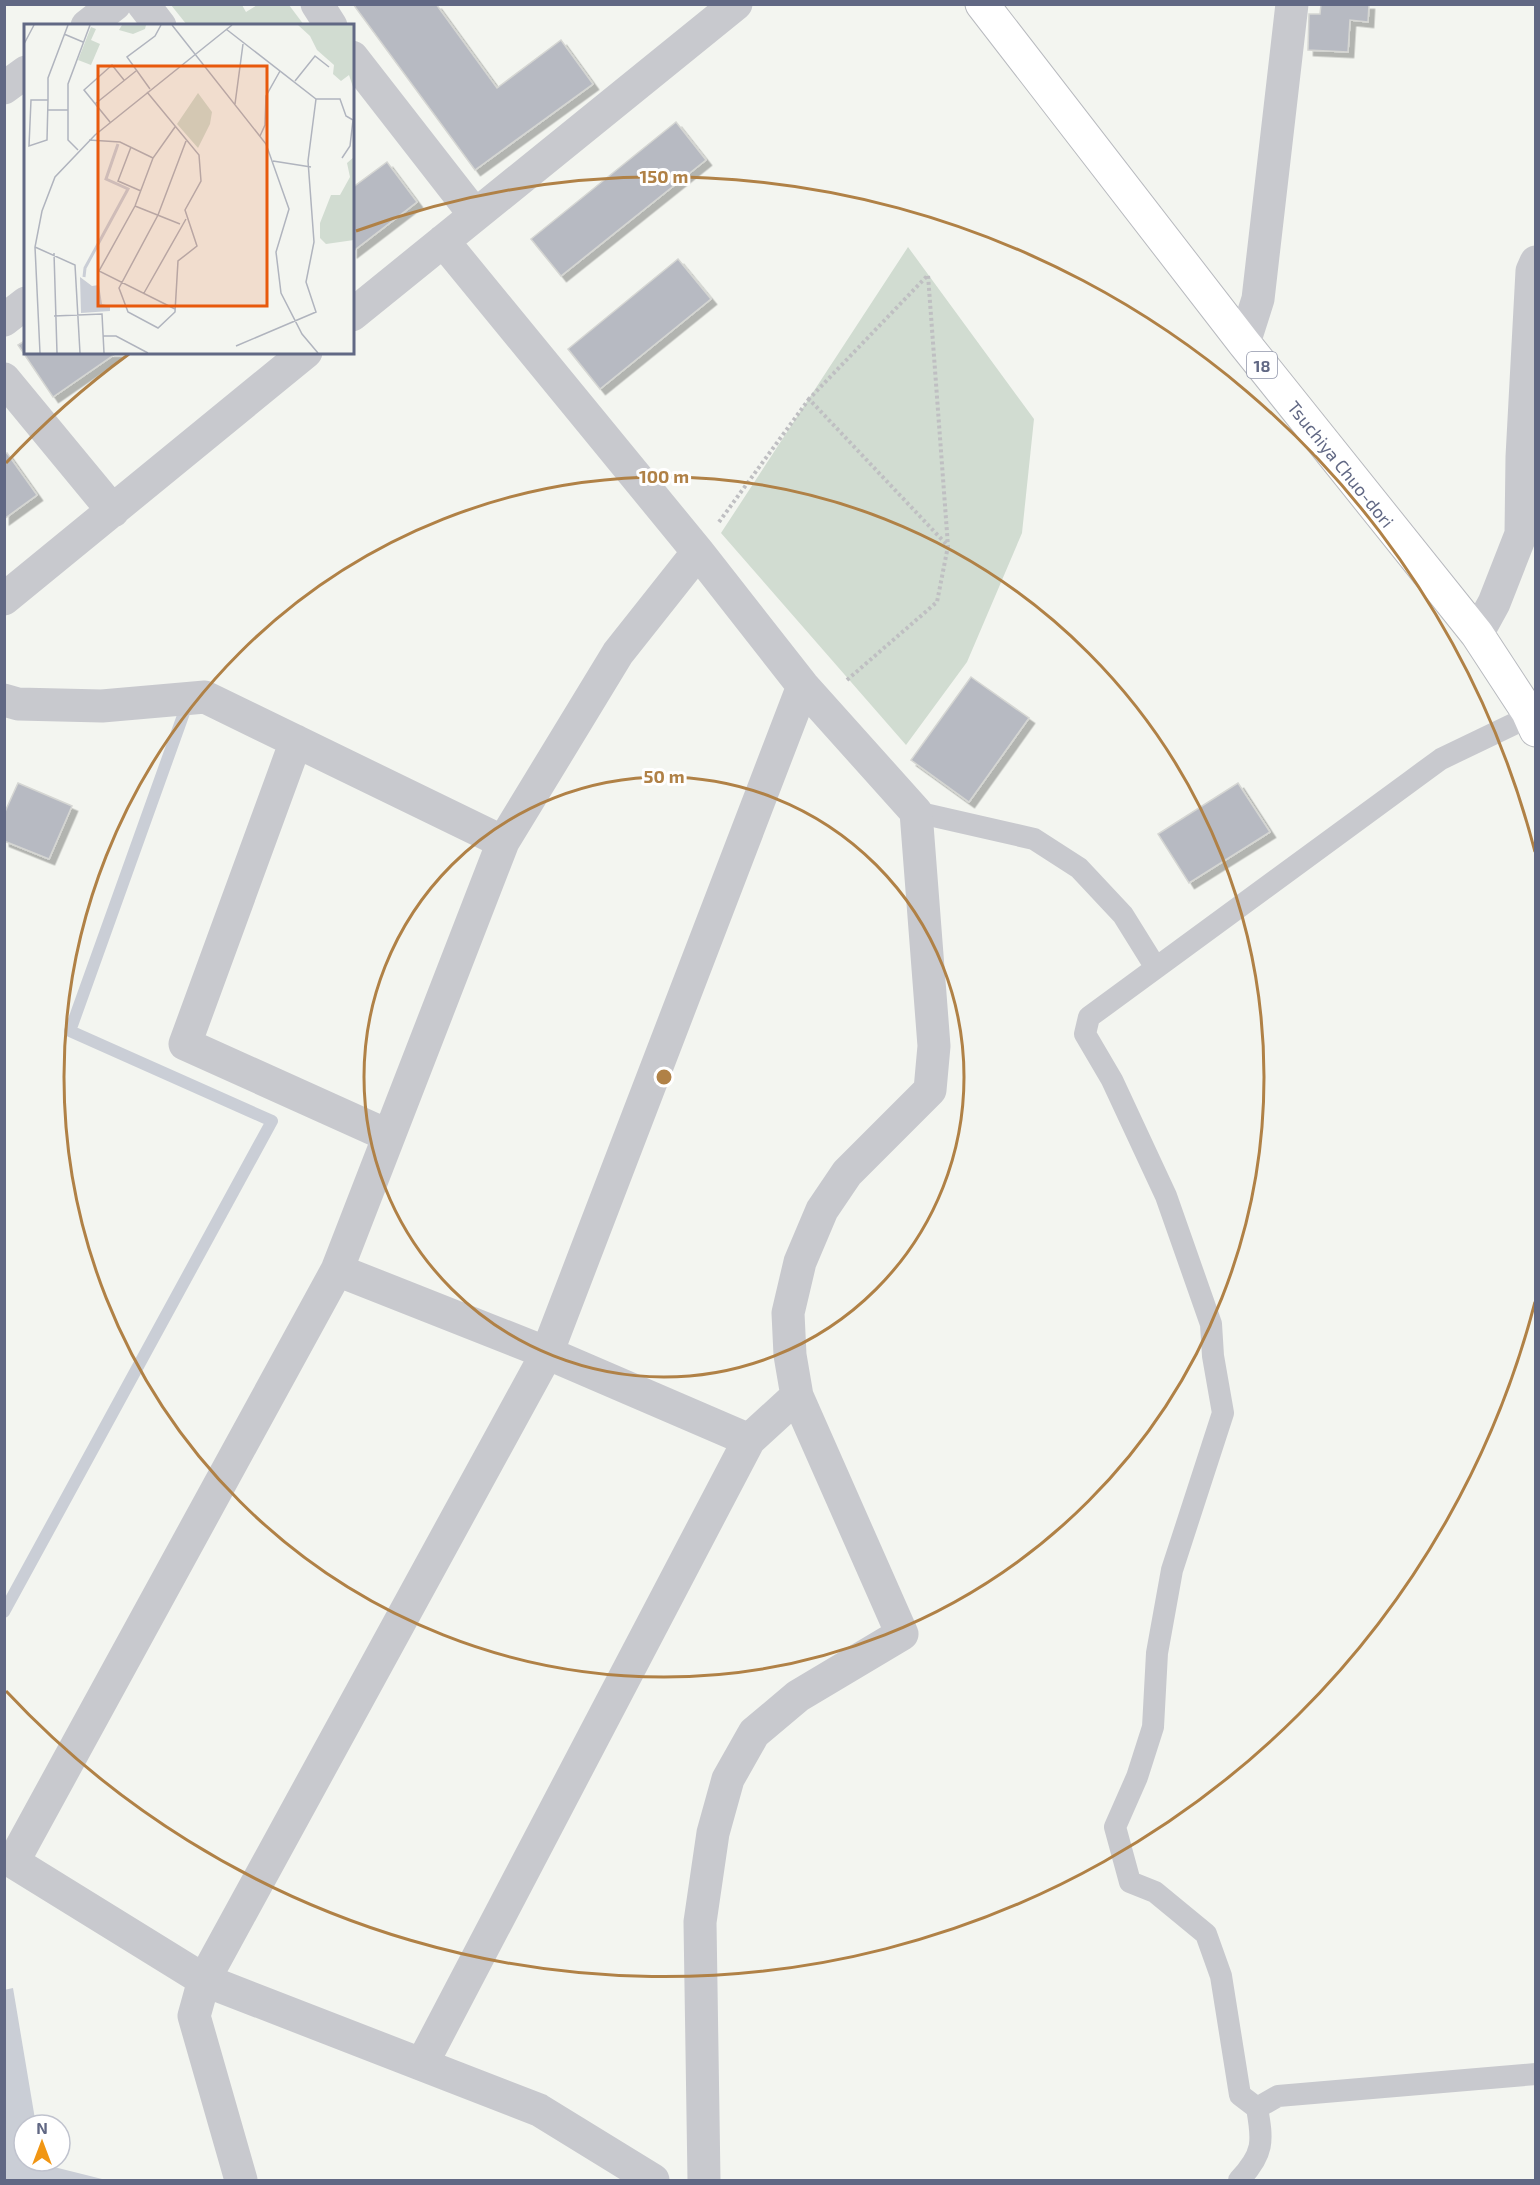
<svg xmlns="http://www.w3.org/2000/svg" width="1540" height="2185" font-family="'Exo 2',sans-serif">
  <defs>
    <filter id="shadow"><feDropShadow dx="5.5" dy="5.5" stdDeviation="0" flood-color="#0004"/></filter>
  </defs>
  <rect width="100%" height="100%" fill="#f3f5f0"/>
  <!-- green -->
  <path fill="#d1dcd1" d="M171,5H242L246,12L257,5H289L304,25H187Z
    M908,247L1034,419L1022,533L967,662L906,745L721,533Z"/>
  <!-- water -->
  <path fill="#caced6" d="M13,1988L36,2125H24V2161H42V2164L106,2180H5L4,1990Z"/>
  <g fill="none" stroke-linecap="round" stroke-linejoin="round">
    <!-- stream -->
    <path stroke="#caced6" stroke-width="12" d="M4,1612L272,1121L70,1031L185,710"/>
  </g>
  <!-- building -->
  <path fill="#b7bac2" stroke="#d5d6d3" stroke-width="1.5" filter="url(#shadow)" d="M353,4H436L497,88L561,40L593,84L475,170Z
    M1321,4H1369L1368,22L1350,20L1348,52L1308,50L1309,14H1320Z
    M676,122L706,160L561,276L531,239Z
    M387,162L417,202L352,252V188Z
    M678,259L711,299L600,389L568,349Z
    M26,340V352H118L53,397L18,345Z
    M7,453L37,495L4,519V455Z
    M971,677L1029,718L969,802L911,760Z
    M18,783L72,806L49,859L4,841V814Z
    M1238,783L1270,832L1189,883L1158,834Z"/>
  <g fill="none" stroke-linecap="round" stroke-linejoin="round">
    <!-- primary casing -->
    <g stroke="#b8babf" stroke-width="35">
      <path id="primary" d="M982,4L1244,343L1477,634L1528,712L1536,730"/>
    </g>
    <!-- path -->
    <path stroke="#bfbfc2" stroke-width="4" stroke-dasharray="3 3" stroke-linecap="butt" d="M719,522L809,399
      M847,680L937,602L948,546L928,275L809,399L948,546"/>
    <!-- service -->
    <path stroke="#c8c9ce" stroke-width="22" d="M916,812L1034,839L1079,868L1123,915L1156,968
      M1257,2108L1278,2096L1536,2074
      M1239,2180C1264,2154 1263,2141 1257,2108L1240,2095L1221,1976L1206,1934L1155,1892L1130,1882L1115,1827L1137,1777L1153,1727L1157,1653L1172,1570L1223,1413L1213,1356L1211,1324L1166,1196L1112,1080L1085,1034L1089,1017L1411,781L1441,759L1518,722L1528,712"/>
    <!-- minor -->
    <path stroke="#c8c9ce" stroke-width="33" d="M143,4L160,26
      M317,4L331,26
      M87,26L115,4
      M352,57L475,215
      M4,88L26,72
      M443,241L698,552L803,686L916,812L934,1046L930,1090L847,1173L822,1210L800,1262L788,1313L790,1355L797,1396L902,1634L798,1696L754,1733L728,1779L713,1833L700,1922L704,2180
      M352,315L736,4
      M4,320L26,303
      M1244,343L1258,299L1292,4
      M4,379L113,511
      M4,599L306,352
      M1477,634L1494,603L1521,534L1522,457L1532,271L1536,262
      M4,700L18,704L102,706L205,697L503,842
      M296,741L185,1044L389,1136
      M337,1270L547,1353L749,1440
      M422,2064L749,1440L797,1396
      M241,2180L194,2016L204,1980L547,1353L803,686
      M653,2180L539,2110L204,1980L13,1862L337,1270L503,842L618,653L698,552"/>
    <!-- primary -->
    <use href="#primary" stroke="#fff" stroke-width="33"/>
  </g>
  <!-- distance rings -->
  <g fill="none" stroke="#b08146" stroke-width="3">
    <circle cx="664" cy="1077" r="300"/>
    <circle cx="664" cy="1077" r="600"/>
    <path d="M1535 1302A900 900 0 0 1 6 1691M6 463A900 900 0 0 1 129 354M356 231A900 900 0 0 1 1535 852"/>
  </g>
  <g text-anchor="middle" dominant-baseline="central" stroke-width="6" stroke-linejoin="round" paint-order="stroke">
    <!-- shield labels -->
    <rect fill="#fff" stroke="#9095a9" stroke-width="1.5" x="1247" y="352" width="30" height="26" rx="4.5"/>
    <g font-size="16" font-weight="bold" fill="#616884">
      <text x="1262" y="365">18</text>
    </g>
    <!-- street labels -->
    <g font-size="18" fill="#616884" stroke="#fff">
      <text transform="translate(1341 464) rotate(51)">Tsuchiya Chuo-dori</text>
    </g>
  </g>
  <!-- overview -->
  <g transform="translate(24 24)">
    <rect width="330" height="330" fill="#f3f5f0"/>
    <path d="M98,1H122L121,5L109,10L95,6ZM274,1H330V66L325,51L317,57L309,50L310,41L293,26L286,12ZM67,3L72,5L67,16L76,20L67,41L54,36ZM174,69L188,88L186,100L174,124L153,100ZM330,133V216L302,220L296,214V199L307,171H316L326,153L323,139Z" fill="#d1dcd1"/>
    <path d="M56,253L68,262L75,261L78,280L86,282V287L57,289Z" fill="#caced6"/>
    <path fill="none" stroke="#caced6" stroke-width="3" d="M60,253L61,244L104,165L82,155L94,120"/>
    <path fill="none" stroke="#b0b4be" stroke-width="1.5" d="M148,1L242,120L265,185L252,228L257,269L278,310L294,329M202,5L292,75H316L322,92L329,96L326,122L318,134M40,10L59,18M0,20L10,1M271,57L291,32L305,43M126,65L103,33L131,12L137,1M123,68L175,131L177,157L161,186L173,222L154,237L151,288L134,304L104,288L95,264L134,191L162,117M24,76H7L5,122L23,116L24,76V54L44,1M71,80L112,47M211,80L219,20M24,86H44M86,98L60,66L88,41L100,56M151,103L129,134L111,182L75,247L151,285M236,112L241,101L242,72L256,47M65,116L96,118L129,134M107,123L94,157L117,167M54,126L44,116V60L66,1M249,137L287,143M111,182L156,200M11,223L51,241L56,329M30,229L33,329M120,269L162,195M30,292L78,290L80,329M79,312H92L124,329M212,322L292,288L282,258L290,218L284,137L292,75M16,329L11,223L18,187L31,153L71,111L208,1"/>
    <path fill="#e8590c" fill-opacity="0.15" stroke="#e8590c" stroke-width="3" d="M74,42H243V282H74Z"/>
    <rect width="330" height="330" fill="none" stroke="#616884" stroke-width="3"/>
  </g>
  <circle cx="664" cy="1077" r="9" fill="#b08146" stroke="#fff" stroke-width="3"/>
  <g font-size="18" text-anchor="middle" font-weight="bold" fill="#b08146" stroke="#fff" stroke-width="6" stroke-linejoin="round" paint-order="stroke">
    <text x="664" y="183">150 m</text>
    <text x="664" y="483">100 m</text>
    <text x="664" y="783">50 m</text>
  </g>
  <!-- border -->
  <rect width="1540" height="2185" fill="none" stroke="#616884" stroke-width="12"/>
  <!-- north arrow -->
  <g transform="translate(42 2143)"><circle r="28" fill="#ffffff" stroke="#c0c3ce" stroke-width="1.5"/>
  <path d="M0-4.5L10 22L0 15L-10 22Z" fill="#f19614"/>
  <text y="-9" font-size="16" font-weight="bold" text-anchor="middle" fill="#616884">N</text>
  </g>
</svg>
